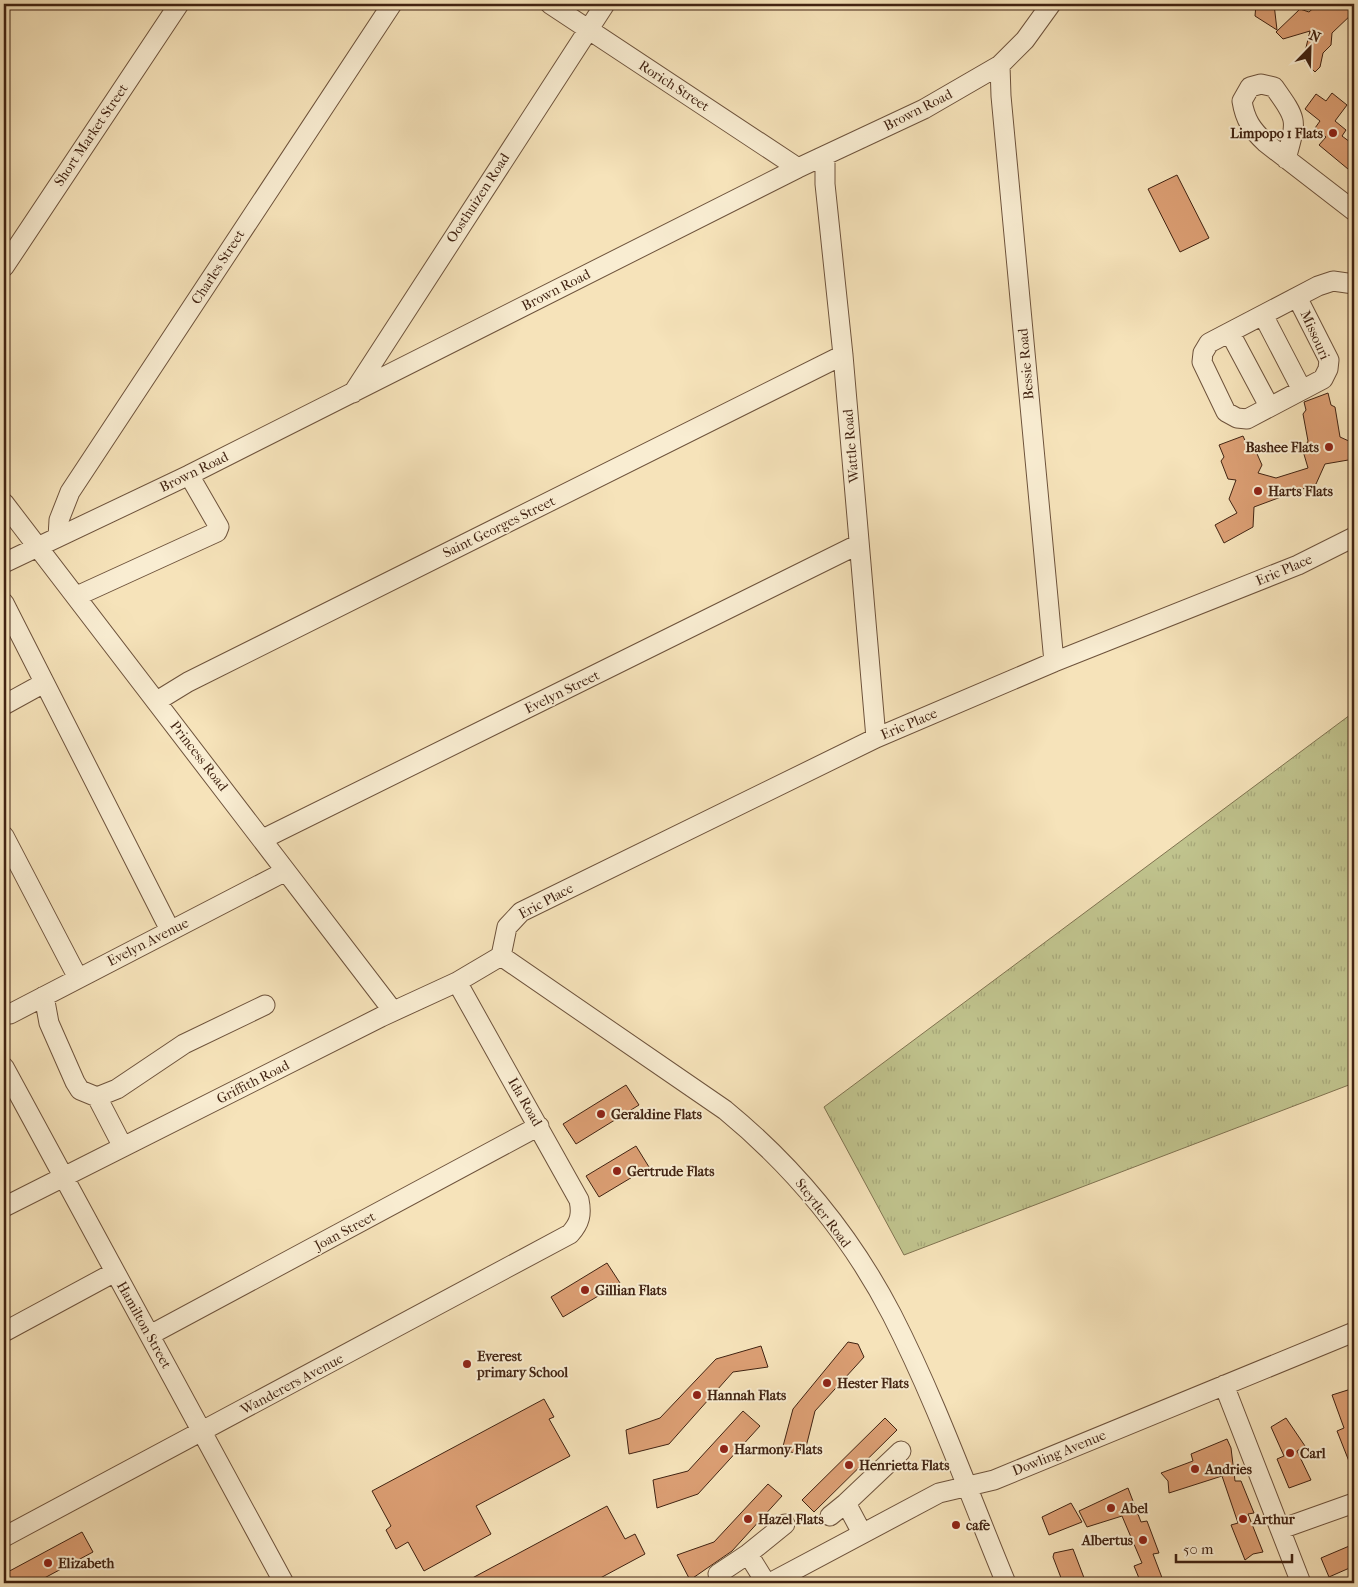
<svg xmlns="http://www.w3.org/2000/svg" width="1358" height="1587" font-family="'IM FELL French Canon',serif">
  <defs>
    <pattern id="grass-tufts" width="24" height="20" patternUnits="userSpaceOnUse" patternTransform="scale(1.25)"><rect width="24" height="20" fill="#c0c38d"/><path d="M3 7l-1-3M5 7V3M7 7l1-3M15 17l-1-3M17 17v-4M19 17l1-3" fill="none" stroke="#a6a779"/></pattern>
  </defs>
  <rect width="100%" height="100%" fill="#f6e3ba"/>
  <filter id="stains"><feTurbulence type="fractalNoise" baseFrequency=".004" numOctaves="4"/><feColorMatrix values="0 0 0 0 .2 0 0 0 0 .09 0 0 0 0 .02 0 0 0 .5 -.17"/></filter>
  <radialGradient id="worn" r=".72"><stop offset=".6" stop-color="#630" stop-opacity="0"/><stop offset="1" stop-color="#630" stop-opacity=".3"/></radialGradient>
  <!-- grass -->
  <path fill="url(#grass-tufts)" stroke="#807350" d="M1354,712V1083L904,1255L824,1107Z"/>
  <!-- building -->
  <path fill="#dc9f74" stroke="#412312" d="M1256,4H1274L1277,30L1255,16Z
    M1318,4H1352L1353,13L1332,33L1331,45L1323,53L1320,67L1315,72L1303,60L1310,31L1283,39L1276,32L1300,9L1309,12Z
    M1332,93L1347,105L1335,121L1346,130L1342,136L1354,145V174L1319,145L1326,137L1315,128L1320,121L1305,109L1316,94L1326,101Z
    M1177,175L1209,238L1180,252L1148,189Z
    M1328,393L1331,405L1335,407L1340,437L1351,442L1354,459L1325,464L1316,484L1254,507L1253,527L1224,543L1215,525L1237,513L1229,499L1236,480L1228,479L1221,461L1224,457L1219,445L1243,436L1248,447H1254L1262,465L1258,473L1276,478L1308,468L1303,451L1308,441L1303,414L1306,410L1304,402Z
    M626,1085L639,1105L576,1144L563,1124Z
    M636,1146L649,1167L599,1197L586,1176Z
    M607,1263L620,1283L563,1317L551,1297Z
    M848,1342L858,1344L864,1357L815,1411L804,1455L782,1450L793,1409Z
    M761,1346L768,1367L733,1372L669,1444L629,1454L626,1430L660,1418L716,1359Z
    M1351,1389L1354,1396V1474L1337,1431L1344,1428L1332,1395Z
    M544,1399L554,1417L549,1419L570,1456L476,1506L491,1534L424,1571L408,1542L396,1549L386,1530L391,1526L372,1491Z
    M743,1411L760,1426L698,1494L657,1508L653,1480L688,1471Z
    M885,1418L897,1430L814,1512L802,1500Z
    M1286,1418L1305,1446L1297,1451L1311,1480L1289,1488L1277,1459L1284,1456L1271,1427Z
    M1227,1439L1231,1448L1235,1481H1241L1254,1513L1248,1514L1263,1552L1253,1554L1245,1560L1231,1525L1238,1523L1222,1476L1169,1493L1168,1481L1161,1473L1193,1461L1191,1454Z
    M768,1484L782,1496L732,1551L690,1580L677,1555L714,1542Z
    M1128,1488L1141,1522L1147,1521L1159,1553L1153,1554L1164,1583H1141L1134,1566L1142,1563L1122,1516L1087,1527L1079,1511Z
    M1071,1503L1082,1522L1049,1535L1042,1517Z
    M607,1506L625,1539L635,1534L645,1554L591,1583H463Z
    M82,1532L93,1552L35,1583H4V1574Z
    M1354,1544V1566L1329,1577L1321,1558Z
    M1073,1549L1086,1583H1063L1053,1557L1054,1553Z"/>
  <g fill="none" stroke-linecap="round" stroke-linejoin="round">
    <!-- minor casing -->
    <g stroke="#6e533c" stroke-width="21">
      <path id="minor" d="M550,4L798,168
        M1000,65L1001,96L1054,662
        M825,156V184L843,355L876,738
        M1286,159C1297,119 1298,121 1274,87L1261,84L1250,87L1242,101C1245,120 1252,130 1266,143L1354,211
        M4,267L179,4
        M1297,297L1329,360L1328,369L1323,379L1247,419L1237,418L1226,412L1202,362L1203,353L1209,343L1318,286L1333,281L1354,284
        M1263,315L1302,390
        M1230,333L1269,406
        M353,393L605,4
        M4,503L393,1011
        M58,537L59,520L70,492L392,4
        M4,563L189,475L798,168L924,109L1000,65L1025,40L1051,4
        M77,596L217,532L219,527L189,475
        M4,603L170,930
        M157,701L188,682L843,355
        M4,705L44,683
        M4,836L78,978
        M263,839L859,544
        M501,956L507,927L521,912L876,738L1054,662L1298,565L1354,537
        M501,956L725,1110C793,1166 851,1236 892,1315C936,1401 969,1494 1006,1583
        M44,996L49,1023L75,1082L80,1090L97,1097L117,1089L184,1044L265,1005
        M10,1014L286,871
        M4,1067L284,1583
        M97,1097L123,1147
        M4,1207L381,1017L457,982L501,956
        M4,1332L115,1272
        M150,1335L539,1126
        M1224,1385L1301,1583
        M830,1516L846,1503
        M1281,1529L1354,1503
        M862,1533L846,1503L901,1451
        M4,1537L570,1234C580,1223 582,1214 579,1200L457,982
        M718,1574L748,1554
        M766,1583L748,1554L785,1524
        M770,1583L939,1493L994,1480L1354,1332"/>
    </g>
    <!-- minor -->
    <use href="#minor" stroke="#f9edd2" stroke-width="19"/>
  </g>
  <!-- markers -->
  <g fill="#8f2418" stroke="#f9edd2" stroke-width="2">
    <circle cx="1333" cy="133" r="5"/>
    <circle cx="1329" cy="447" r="5"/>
    <circle cx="1258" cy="491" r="5"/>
    <circle cx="601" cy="1114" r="5"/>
    <circle cx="617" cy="1171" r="5"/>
    <circle cx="585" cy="1290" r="5"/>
    <circle cx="467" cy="1364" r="5"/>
    <circle cx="827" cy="1383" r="5"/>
    <circle cx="697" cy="1395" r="5"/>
    <circle cx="724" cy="1449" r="5"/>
    <circle cx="1290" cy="1453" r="5"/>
    <circle cx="849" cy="1465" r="5"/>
    <circle cx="1195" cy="1469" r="5"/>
    <circle cx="1111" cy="1508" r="5"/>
    <circle cx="748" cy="1519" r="5"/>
    <circle cx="1243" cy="1519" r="5"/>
    <circle cx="956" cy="1525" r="5"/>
    <circle cx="1143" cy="1540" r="5"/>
    <circle cx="48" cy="1563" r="5"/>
  </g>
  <g text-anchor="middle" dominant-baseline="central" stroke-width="4" stroke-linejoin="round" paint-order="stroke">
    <!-- street labels -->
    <g font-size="14" fill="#412312" stroke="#f9edd2">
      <text transform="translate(674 86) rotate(33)">Rorich Street</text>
      <text transform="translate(918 110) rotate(-27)">Brown Road</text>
      <text transform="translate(91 135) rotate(-56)">Short Market Street</text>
      <text transform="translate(478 198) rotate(-57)">Oosthuizen Road</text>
      <text transform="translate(218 267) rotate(-57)">Charles Street</text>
      <text transform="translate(556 290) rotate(-27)">Brown Road</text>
      <text transform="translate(1315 335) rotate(66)">Missouri</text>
      <text transform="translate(1026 364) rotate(-95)">Bessie Road</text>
      <text transform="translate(851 446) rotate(-95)">Wattle Road</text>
      <text transform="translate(194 472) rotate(-26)">Brown Road</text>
      <text transform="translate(499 527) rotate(-26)">Saint Georges Street</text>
      <text transform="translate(1284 570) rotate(-23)">Eric Place</text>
      <text transform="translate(562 692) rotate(-26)">Evelyn Street</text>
      <text transform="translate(909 724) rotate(-23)">Eric Place</text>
      <text transform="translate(199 756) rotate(52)">Princess Road</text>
      <text transform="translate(546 901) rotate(-28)">Eric Place</text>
      <text transform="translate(148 942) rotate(-27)">Evelyn Avenue</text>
      <text transform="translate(253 1082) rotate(-27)">Griffith Road</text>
      <text transform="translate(525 1102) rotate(60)">Ida Road</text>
      <text transform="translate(823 1213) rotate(53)">Steytler Road</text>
      <text transform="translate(345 1231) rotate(-28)">Joan Street</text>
      <text transform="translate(144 1325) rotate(61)">Hamilton Street</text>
      <text transform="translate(292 1384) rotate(-28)">Wanderers Avenue</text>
      <text transform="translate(1059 1453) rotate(-22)">Dowling Avenue</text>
    </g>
    <!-- poi labels -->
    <g font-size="14" font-weight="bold" fill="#412312" stroke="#f9edd2" text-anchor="start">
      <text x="1323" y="133" text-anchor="end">Limpopo 1 Flats</text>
      <text x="1319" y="447" text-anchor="end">Bashee Flats</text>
      <text x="1268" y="491">Harts Flats</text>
      <text x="611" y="1114">Geraldine Flats</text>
      <text x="627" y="1171">Gertrude Flats</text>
      <text x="595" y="1290">Gillian Flats</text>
      <text x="477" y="1356">Everest<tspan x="477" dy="16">primary School</tspan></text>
      <text x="837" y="1383">Hester Flats</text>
      <text x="707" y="1395">Hannah Flats</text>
      <text x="734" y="1449">Harmony Flats</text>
      <text x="1300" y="1453">Carl</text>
      <text x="859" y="1465">Henrietta Flats</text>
      <text x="1205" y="1469">Andries</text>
      <text x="1121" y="1508">Abel</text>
      <text x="758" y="1519">Hazel Flats</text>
      <text x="1253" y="1519">Arthur</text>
      <text x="966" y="1525">cafe</text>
      <text x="1133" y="1540" text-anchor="end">Albertus</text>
      <text x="58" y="1563">Elizabeth</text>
    </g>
  </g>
  <!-- margin -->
  <rect width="1358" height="1587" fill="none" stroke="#f6e3ba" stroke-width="20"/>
  <rect x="5" y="5" width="1348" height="1577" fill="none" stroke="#412312" stroke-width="2.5"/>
  <rect x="10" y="10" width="1338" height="1567" fill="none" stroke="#412312"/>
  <!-- north arrow -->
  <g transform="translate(1310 48) rotate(23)" stroke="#f9edd2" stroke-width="4" paint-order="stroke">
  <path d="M0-4L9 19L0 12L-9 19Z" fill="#412312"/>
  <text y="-8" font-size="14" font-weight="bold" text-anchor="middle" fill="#412312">N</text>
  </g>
  <!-- scale -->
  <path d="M1176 1554v8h116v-8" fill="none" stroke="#412312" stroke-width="2.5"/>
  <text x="1183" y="1554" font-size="15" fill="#412312" stroke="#f9edd2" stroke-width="4" paint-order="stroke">50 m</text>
  <rect width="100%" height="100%" filter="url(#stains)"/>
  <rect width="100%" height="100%" fill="url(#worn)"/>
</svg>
